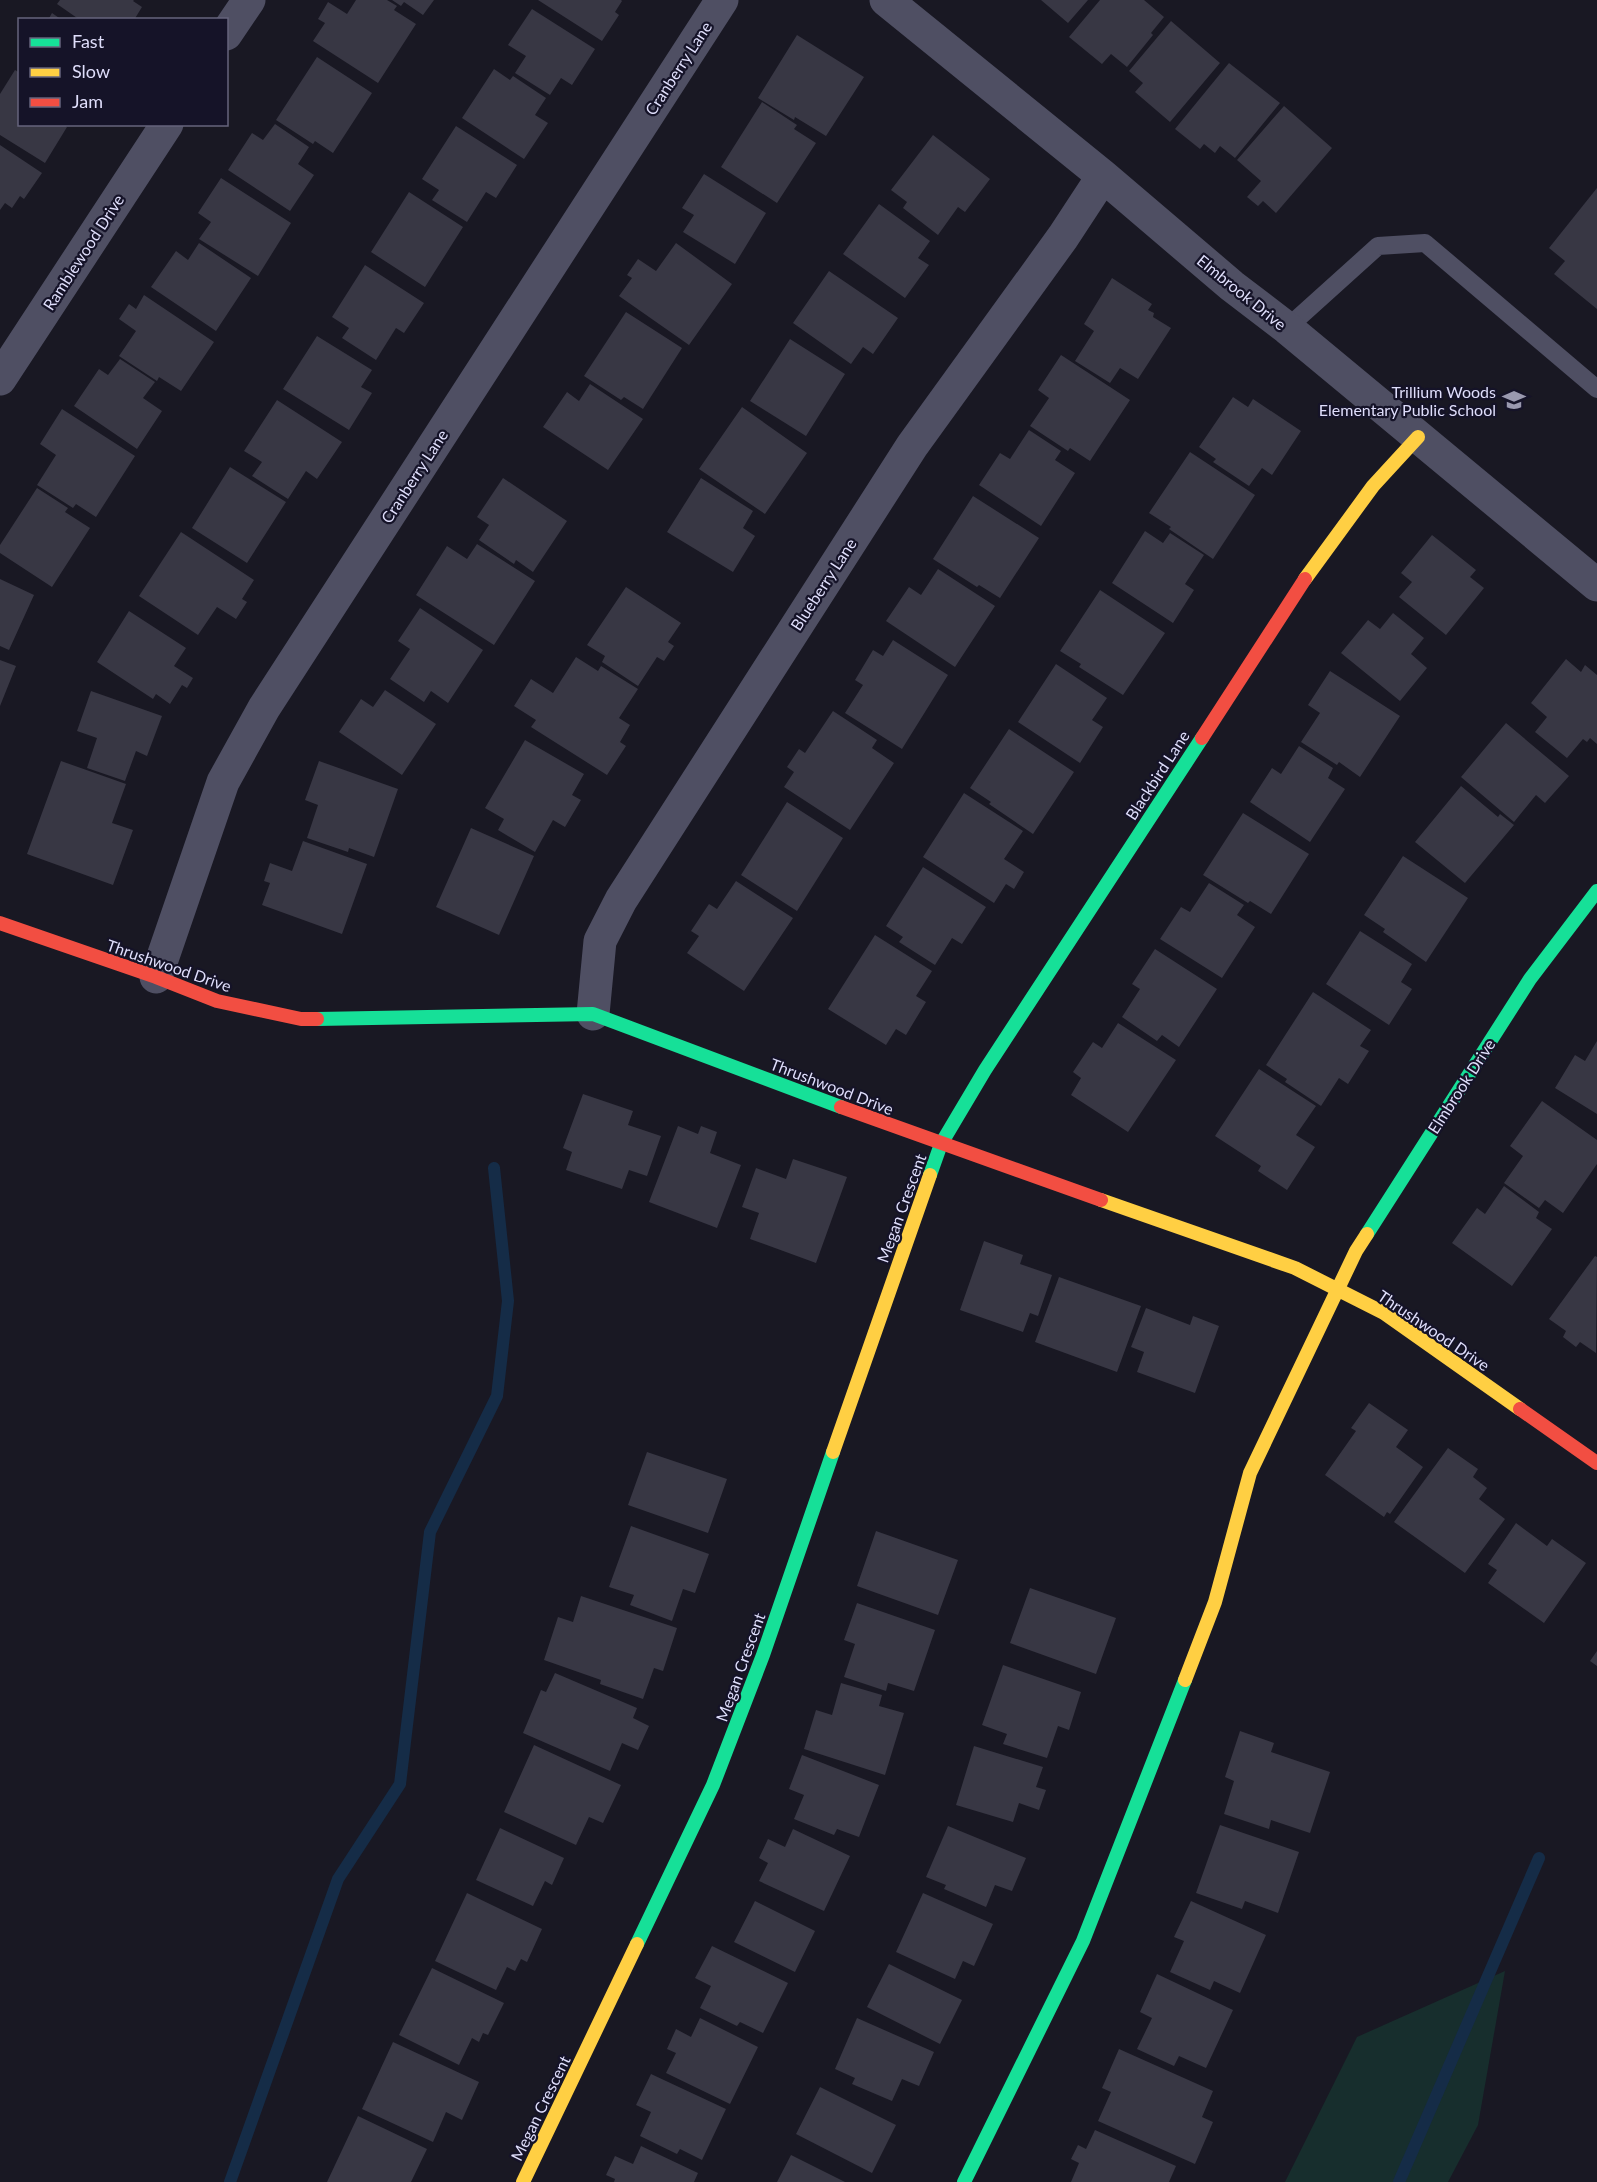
<svg xmlns="http://www.w3.org/2000/svg" width="1597" height="2182" font-family="Lato,sans-serif">
  <rect width="100%" height="100%" fill="#191823"/>
  <!-- green -->
  <path fill="#172e2d" d="M1505,1971L1478,2125L1448,2182H1285L1357,2037Z"/>
  <g fill="none" stroke-linecap="round" stroke-linejoin="round">
    <!-- stream -->
    <path stroke="#152c47" stroke-width="12" d="M230,2182L338,1879L400,1784L430,1532L497,1396L508,1301L494,1168
      M1399,2182L1539,1858"/>
  </g>
  <!-- building -->
  <path fill="#383744" d="M60,0H134L133,1L142,7L134,20H80L57,4Z
    M356,0H387L397,6L394,10L416,24L378,83L313,41L325,23L318,19L328,2L347,14Z
    M392,0H434L423,15L404,2L401,6Z
    M538,0H621L622,1L615,12L619,15L602,41Z
    M1041,0H1088L1068,23Z
    M1100,0H1144L1164,17L1151,33L1153,35L1127,67L1111,54L1102,64L1069,37Z
    M532,9L595,49L572,85L561,78L550,95L515,73L526,56L508,45Z
    M52,13L62,20H48Z
    M1171,21L1220,63L1170,122L1135,92L1143,83L1129,71Z
    M797,35L864,77L826,136L795,117L794,120L758,98Z
    M317,57L372,93L333,153L315,141L313,144L276,120Z
    M1229,63L1280,103L1235,158L1220,146L1215,153L1204,144L1200,149L1175,129Z
    M494,69L510,80L513,76L546,98L535,115L548,123L524,159L462,118Z
    M15,70L20,73V124H63L67,127L45,163L0,135V94Z
    M762,102L797,125L794,129L816,143L777,203L721,167Z
    M1284,106L1332,148L1276,213L1263,201L1258,206L1247,197L1261,181L1237,160Z
    M275,124L309,147L298,164L314,175L290,211L228,170L252,133L263,140Z
    M456,126L517,165L496,198L486,192L467,222L432,200L439,190L422,179Z
    M933,135L990,179L965,212L958,207L938,235L903,208L907,202L891,190Z
    M0,145L42,173L24,199L20,196L12,208L5,203L0,210Z
    M704,174L766,213L735,264L683,232L694,215L682,208Z
    M221,178L291,223L258,276L199,239L211,222L198,213Z
    M1597,188V309L1554,274L1565,261L1549,248Z
    M409,192L463,227L425,287L371,252Z
    M879,204L930,241L918,258L929,265L905,298L843,254Z
    M199,243L251,278L216,331L151,287L176,251L188,260Z
    M676,243L732,284L689,345L619,296L632,278L627,275L638,259L656,271Z
    M365,265L424,303L404,333L396,328L376,360L342,338L349,328L332,317Z
    M829,271L898,318L873,354L863,347L851,364L793,323Z
    M1112,278L1152,304L1148,310L1154,313L1153,317L1171,328L1138,379L1120,368L1110,383L1075,361L1094,331L1084,324Z
    M144,295L214,342L181,391L159,377L157,381L119,356L136,331L119,319L129,304L136,309Z
    M626,312L682,348L643,409L624,397L621,400L584,376Z
    M317,336L372,370L361,387L372,393L349,430L283,389Z
    M790,339L845,374L806,436L750,401Z
    M1061,355L1130,400L1090,461L1070,448L1068,451L1030,426L1049,398L1038,390Z
    M120,359L155,382L143,398L162,411L137,449L74,406L99,369L108,375Z
    M590,384L643,419L608,470L543,427L567,392L579,401Z
    M1233,397L1248,407L1253,399L1301,431L1272,475L1262,468L1249,486L1213,462L1216,459L1199,447Z
    M277,400L342,442L317,479L306,471L288,499L252,476L262,462L244,451Z
    M742,407L807,453L765,514L699,469Z
    M62,409L135,456L96,517L76,504L73,508L37,485L56,455L40,444Z
    M1029,430L1061,451L1055,460L1075,473L1041,526L979,485L1000,453L1010,459Z
    M1190,452L1255,495L1213,559L1169,529L1171,527L1149,513Z
    M230,467L286,502L247,563L192,528Z
    M503,478L567,521L533,572L516,560L514,564L479,540L489,525L477,517Z
    M701,478L753,511L743,528L755,536L733,572L667,532Z
    M37,488L68,508L65,512L90,528L52,587L0,553V545Z
    M973,496L1039,538L1000,598L979,585L977,587L933,559Z
    M1145,531L1163,543L1170,533L1204,555L1185,584L1194,590L1173,623L1112,583Z
    M181,532L254,580L242,599L247,602L236,619L217,607L198,635L139,596Z
    M1432,535L1476,570L1470,577L1484,588L1446,635L1399,597L1412,582L1401,573Z
    M477,544L535,581L494,645L416,595L447,546L467,559Z
    M938,569L995,606L955,667L886,621L909,587L921,595Z
    M0,579L34,595L9,650L0,646Z
    M626,587L681,623L668,642L674,646L664,661L657,657L638,686L602,662L605,656L587,645Z
    M1100,590L1165,633L1123,695L1079,667L1081,664L1060,651Z
    M420,608L483,650L448,703L431,691L424,702L390,679L410,649L398,641Z
    M129,611L186,648L174,666L193,678L187,688L182,685L170,704L156,694L153,699L97,662Z
    M1393,613L1424,638L1411,654L1427,668L1400,701L1341,653L1368,620L1380,629Z
    M893,640L948,675L902,749L845,713L863,685L855,680L873,650L883,656Z
    M576,657L598,671L601,666L638,689L619,718L630,725L620,742L626,746L607,775L531,727L536,720L514,706L531,679L553,693Z
    M1566,659L1581,672L1585,665L1597,675V744L1590,738L1587,742L1583,739L1567,758L1535,732L1547,717L1531,703Z
    M0,660L16,666L0,706Z
    M1056,664L1107,698L1092,720L1103,727L1080,763L1018,722Z
    M1330,671L1400,716L1360,777L1339,762L1337,765L1301,742L1320,713L1308,705Z
    M385,690L436,724L402,775L339,732L361,699L373,707Z
    M91,691L162,716L147,756L136,751L125,781L87,768L97,738L77,731Z
    M833,711L877,740L872,748L894,763L850,830L784,787L794,772L787,767L799,749L805,753Z
    M1506,723L1569,776L1545,803L1536,795L1514,822L1461,777Z
    M1009,729L1074,772L1033,834L989,804L991,802L970,788Z
    M525,740L584,774L572,795L581,800L565,827L553,820L535,852L498,830L504,819L485,808Z
    M1299,746L1333,768L1328,778L1345,789L1310,842L1250,802L1272,768L1281,774Z
    M61,761L126,784L112,823L133,830L113,885L27,854Z
    M319,761L398,789L374,857L349,848L348,852L307,838L318,805L305,800Z
    M1461,786L1498,817L1500,814L1514,825L1465,883L1415,842Z
    M964,793L1023,831L1004,859L1024,872L1014,889L1006,884L994,903L923,857Z
    M787,802L843,838L797,911L741,875Z
    M1243,813L1309,854L1271,914L1250,901L1248,903L1203,875Z
    M471,828L534,856L499,935L436,907Z
    M303,841L367,864L342,934L262,905L270,883L264,881L270,863L292,871Z
    M1403,856L1468,898L1426,962L1383,932L1385,929L1364,915Z
    M923,867L986,907L962,944L952,938L935,965L899,942L903,937L886,926Z
    M736,881L793,918L744,991L687,953L699,936L691,931L709,904L717,909Z
    M1209,883L1244,905L1237,915L1255,927L1222,978L1160,939L1181,907L1190,912Z
    M1360,931L1412,964L1401,982L1412,989L1389,1025L1326,984Z
    M875,935L932,971L916,996L926,1002L906,1035L896,1029L886,1045L828,1009Z
    M1155,949L1217,989L1179,1047L1162,1035L1157,1041L1122,1017L1140,989L1132,984Z
    M1313,992L1371,1030L1360,1046L1369,1051L1348,1084L1339,1078L1321,1106L1285,1082L1287,1079L1266,1065Z
    M1118,1023L1176,1060L1128,1132L1071,1095L1081,1078L1073,1072L1093,1042L1102,1048Z
    M1597,1041V1114L1555,1088L1575,1055L1585,1061Z
    M1259,1069L1316,1106L1296,1135L1315,1147L1287,1190L1258,1171L1261,1166L1215,1136Z
    M583,1094L633,1111L628,1125L661,1136L647,1176L629,1170L622,1189L566,1170L572,1152L563,1148Z
    M1542,1101L1597,1140V1164L1563,1213L1545,1200L1539,1208L1504,1183L1523,1156L1510,1146Z
    M678,1126L698,1134L701,1126L717,1132L710,1153L741,1165L717,1228L649,1202Z
    M793,1159L847,1177L816,1263L750,1239L759,1213L742,1207L756,1168L786,1179Z
    M1504,1186L1539,1212L1536,1218L1552,1229L1512,1286L1452,1243L1477,1208L1485,1214Z
    M984,1241L1023,1255L1020,1264L1052,1275L1038,1316L1030,1313L1023,1332L960,1310Z
    M1595,1256L1597,1257L1596,1353L1580,1342L1576,1347L1563,1337L1566,1331L1549,1319Z
    M1059,1277L1141,1306L1117,1372L1035,1342Z
    M1146,1308L1190,1325L1193,1316L1219,1326L1195,1393L1137,1372L1144,1352L1131,1347Z
    M1369,1403L1408,1430L1396,1447L1423,1467L1390,1514L1387,1512L1384,1517L1325,1475L1356,1431L1351,1428Z
    M1448,1448L1478,1469L1473,1477L1487,1488L1479,1499L1505,1519L1465,1573L1394,1522Z
    M647,1452L727,1479L708,1533L628,1505Z
    M1516,1523L1547,1546L1552,1539L1586,1563L1544,1623L1488,1583L1497,1570L1488,1564Z
    M631,1526L709,1554L695,1593L683,1589L672,1621L630,1605L634,1595L609,1587Z
    M876,1531L958,1560L938,1615L857,1586Z
    M1030,1588L1116,1618L1096,1674L1010,1643Z
    M581,1596L677,1628L663,1671L654,1668L643,1699L600,1684L601,1680L544,1660L558,1617L573,1622Z
    M857,1603L935,1630L914,1691L888,1683L886,1691L844,1677L855,1644L844,1640Z
    M1597,1651V1666L1590,1661Z
    M1003,1665L1081,1692L1069,1730L1058,1726L1047,1758L1003,1744L1007,1734L982,1725Z
    M555,1673L637,1708L633,1718L649,1726L638,1750L622,1743L610,1771L523,1733L541,1690L546,1692Z
    M841,1683L882,1695L879,1706L904,1713L885,1775L804,1749L816,1710L832,1715Z
    M1240,1731L1274,1743L1271,1752L1330,1772L1310,1833L1271,1820L1269,1829L1224,1814L1234,1781L1225,1777Z
    M534,1745L621,1785L603,1823L589,1817L576,1845L504,1812Z
    M974,1746L1043,1767L1036,1787L1046,1790L1039,1810L1019,1803L1013,1822L956,1805Z
    M802,1755L879,1785L859,1837L837,1829L834,1835L794,1819L804,1795L789,1789Z
    M1220,1825L1299,1852L1278,1913L1245,1901L1242,1909L1196,1893Z
    M948,1826L1026,1858L1012,1891L995,1885L986,1907L944,1889L946,1885L926,1877Z
    M500,1828L564,1858L552,1885L545,1881L533,1906L476,1880Z
    M793,1829L850,1856L824,1911L759,1881L768,1863L759,1858L768,1839L785,1847Z
    M467,1893L542,1929L527,1962L521,1959L515,1971L507,1967L496,1990L435,1961Z
    M923,1893L993,1924L974,1966L963,1961L955,1979L896,1952Z
    M755,1901L815,1931L795,1972L734,1942Z
    M1191,1901L1266,1935L1240,1993L1214,1981L1210,1990L1170,1972L1184,1941L1174,1937Z
    M712,1946L788,1983L763,2033L740,2022L737,2026L700,2008L711,1986L695,1978Z
    M889,1964L962,2000L940,2044L867,2007Z
    M432,1968L504,2003L488,2035L483,2033L479,2042L472,2038L459,2065L399,2035Z
    M1157,1974L1233,2010L1206,2068L1179,2056L1174,2066L1137,2049L1152,2018L1140,2012Z
    M700,2018L758,2047L730,2104L666,2073L676,2053L667,2049L676,2029L691,2037Z
    M857,2018L934,2052L919,2086L902,2079L892,2101L852,2084L855,2078L835,2069Z
    M393,2042L479,2082L462,2120L446,2112L433,2142L362,2109Z
    M1119,2049L1213,2091L1202,2117L1213,2122L1195,2164L1098,2121L1111,2092L1102,2088Z
    M651,2074L726,2109L702,2160L680,2149L677,2154L640,2136L651,2112L636,2105Z
    M820,2087L896,2125L872,2173L796,2134Z
    M358,2116L427,2149L411,2182H327Z
    M1095,2130L1176,2166L1169,2182H1071L1079,2163L1071,2159L1078,2145L1086,2149Z
    M641,2146L698,2173L694,2182H614L615,2179L606,2175L615,2156L633,2164Z
    M791,2155L845,2182H777Z"/>
  <g fill="none" stroke-linecap="round" stroke-linejoin="round">
    <!-- lane -->
    <path stroke="#4f4f63" stroke-width="18" d="M1287,328L1378,246L1425,243L1597,389"/>
    <!-- street -->
    <path stroke="#4f4f63" stroke-width="33" d="M886,0L1103,176L1232,286L1287,328L1597,585
      M226,34L249,0
      M0,379L167,124
      M156,977L223,782L264,708L722,0
      M593,1014L600,941L621,900L912,446L1063,237L1103,176"/>
    <!-- fast -->
    <path stroke="#16e098" stroke-width="14" d="M317,1019L593,1014L841,1107
      M930,1175L941,1144L985,1070L1202,738
      M1367,1234L1530,979L1597,891
      M637,1944L713,1785L763,1655L833,1452
      M964,2182L1083,1941L1185,1680"/>
    <!-- slow -->
    <path stroke="#ffcf43" stroke-width="14" d="M1305,579L1373,486L1418,437
      M1101,1200L1295,1268L1384,1313L1520,1409
      M833,1452L930,1175
      M1185,1680L1215,1602L1250,1473L1356,1251L1367,1234
      M523,2182L637,1944"/>
    <!-- jam -->
    <path stroke="#f24e42" stroke-width="14" d="M1202,738L1305,579
      M0,923L156,977L217,1001L301,1019H317
      M841,1107L1101,1200
      M1520,1409L1597,1463"/>
  </g>
  <!-- icons -->
  <defs>
    <g id="school-bare" transform="scale(1.8)"><path d="M0-5L7-2L0 1L-7-2ZM-4 1L0 2.5L4 1V4Q0 6-4 4Z" fill="#9a99af" stroke="#151328" stroke-width="2.5" paint-order="stroke"/></g>
  </defs>
  <g fill-rule="evenodd">
    <use href="#school-bare" x="1514" y="400"/>
  </g>
  <g text-anchor="middle" dominant-baseline="central" stroke-width="4.5" stroke-linejoin="round" paint-order="stroke">
    <!-- street labels -->
    <g font-size="16" fill="#dfdefb" stroke="#151328">
      <text transform="translate(678 68) rotate(-57)">Cranberry Lane</text>
      <text transform="translate(83 252) rotate(-57)">Ramblewood Drive</text>
      <text transform="translate(1242 292) rotate(39)">Elmbrook Drive</text>
      <text transform="translate(414 476) rotate(-57)">Cranberry Lane</text>
      <text transform="translate(823 584) rotate(-57)">Blueberry Lane</text>
      <text transform="translate(1157 775) rotate(-57)">Blackbird Lane</text>
      <text transform="translate(169 965) rotate(19)">Thrushwood Drive</text>
      <text transform="translate(832 1086) rotate(21)">Thrushwood Drive</text>
      <text transform="translate(1461 1086) rotate(-57)">Elmbrook Drive</text>
      <text transform="translate(901 1208) rotate(-70)">Megan Crescent</text>
      <text transform="translate(1434 1330) rotate(34)">Thrushwood Drive</text>
      <text transform="translate(740 1667) rotate(-70)">Megan Crescent</text>
      <text transform="translate(540 2108) rotate(-64)">Megan Crescent</text>
    </g>
    <!-- poi labels -->
    <g font-size="16" fill="#dfdefb" stroke="#151328" text-anchor="end">
      <text x="1496" y="391">Trillium Woods<tspan x="1496" dy="18">Elementary Public School</tspan></text>
    </g>
  </g>
  <!-- legend -->
  <rect x="18" y="18" width="210" height="108" fill="#151328" stroke="#66647c" stroke-width="1.5"/>
  <rect x="30" y="38" width="30" height="9" fill="#16e098" stroke="#66647c" stroke-width="1.5"/>
  <text x="72" y="48" font-size="18" fill="#dfdefb">Fast</text>
  <rect x="30" y="68" width="30" height="9" fill="#ffcf43" stroke="#66647c" stroke-width="1.5"/>
  <text x="72" y="78" font-size="18" fill="#dfdefb">Slow</text>
  <rect x="30" y="98" width="30" height="9" fill="#f24e42" stroke="#66647c" stroke-width="1.5"/>
  <text x="72" y="108" font-size="18" fill="#dfdefb">Jam</text>
</svg>
